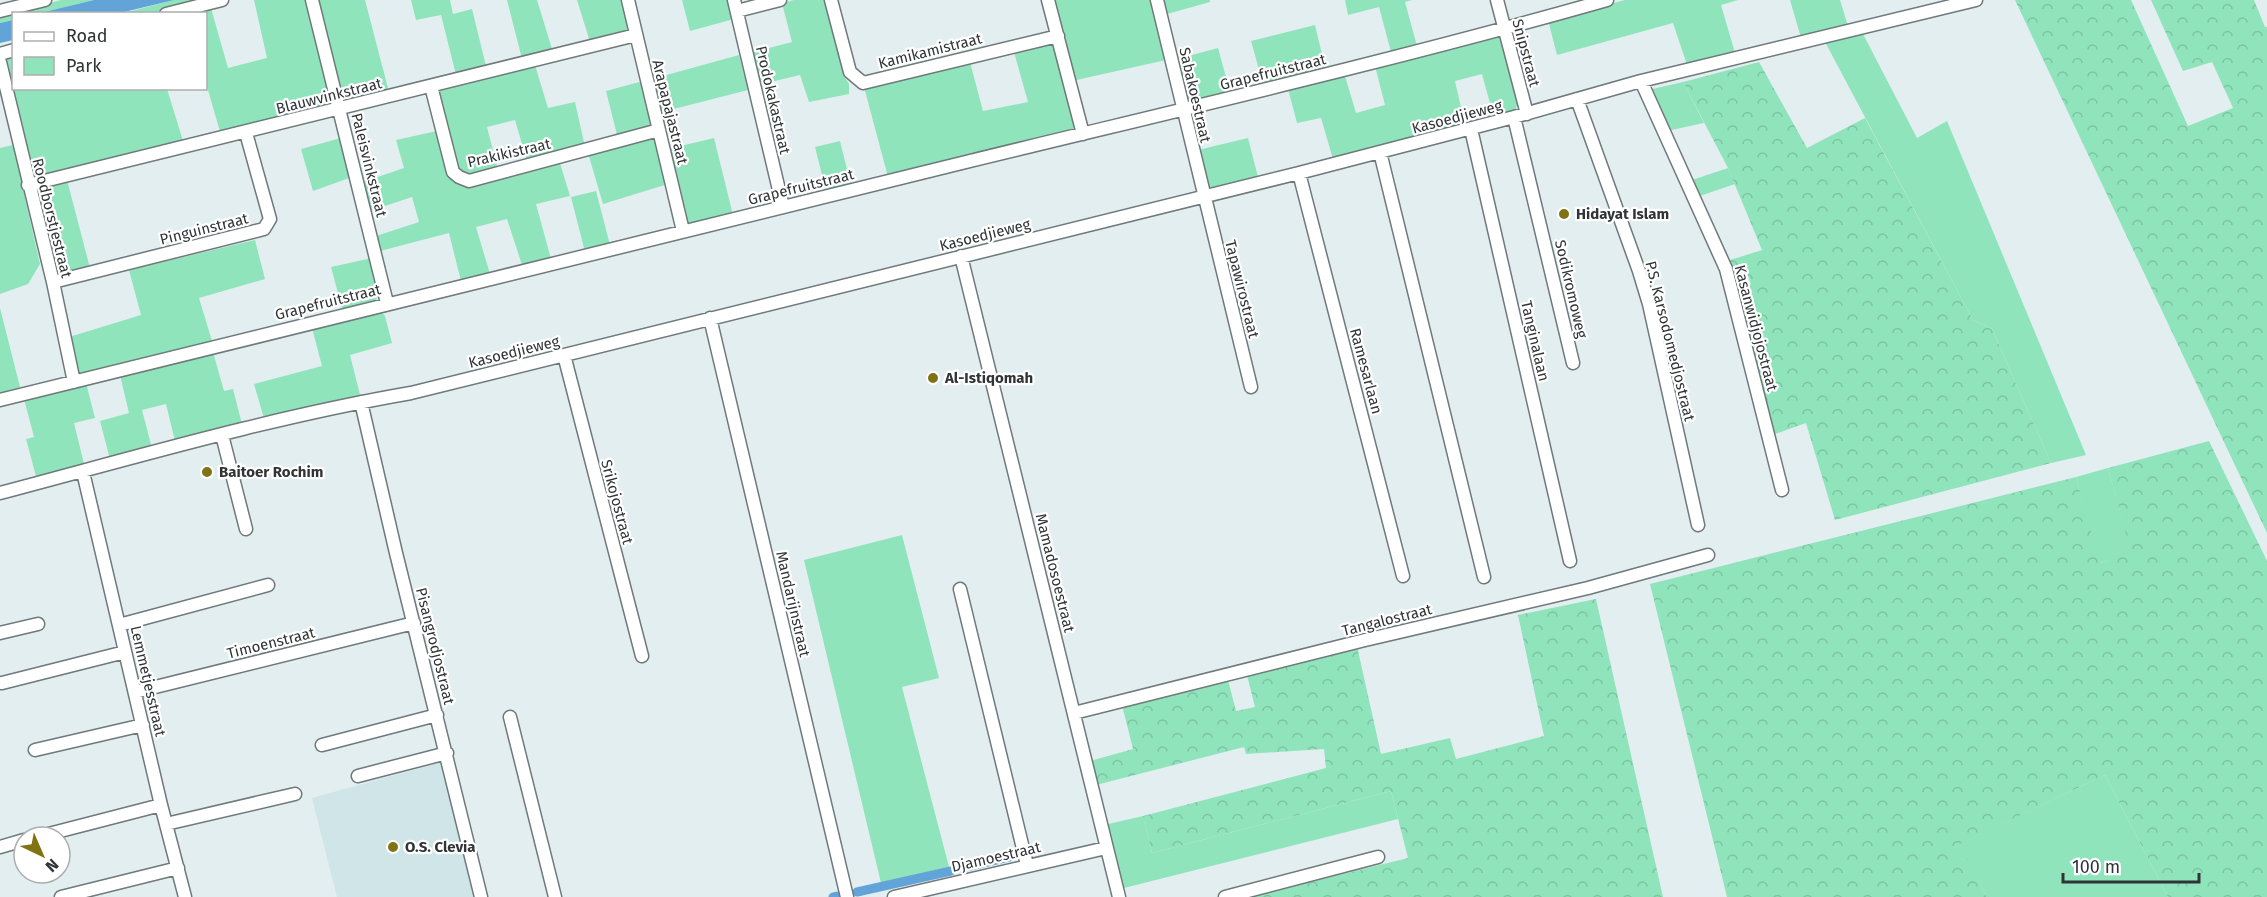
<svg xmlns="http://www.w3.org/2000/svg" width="2267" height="897" font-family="'Fira Sans',sans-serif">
  <defs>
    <pattern id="forest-crowns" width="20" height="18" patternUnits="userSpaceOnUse" patternTransform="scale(1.5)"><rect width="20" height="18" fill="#8fe4bc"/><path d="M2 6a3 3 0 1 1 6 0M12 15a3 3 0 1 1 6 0" fill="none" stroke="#7cc4a2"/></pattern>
  </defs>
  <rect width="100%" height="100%" fill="#e3eef0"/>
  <!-- built -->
  <path fill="#d0e5e7" d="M442,762L474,897H337L312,798Z"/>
  <!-- green -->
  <path fill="#8fe4bc" d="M61,0H94L40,13L14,14L13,20L0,23V16Z
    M174,0H207L152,13L120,14Z
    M254,0H307L331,102L327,107L221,135L206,83V14H189L211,8L228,68L267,58Z
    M317,0H365L389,92L346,100L341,97Z
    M411,0H450L453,14L472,9L486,66L456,75L441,15L416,20Z
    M507,0H537L553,52L522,59Z
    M577,0H624L630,24L627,31L590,42Z
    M682,0H729L734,19L690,31Z
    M794,0H829L844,76L849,84V94L809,102L800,75L758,85L750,53L792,42L782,3Z
    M1052,0H1152L1166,60L1072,81Z
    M1163,0H1210V2L1167,14Z
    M1345,0H1412L1405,2L1417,46L1391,52L1379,7L1348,15Z
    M1625,0H1738L1721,5L1735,53L1687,65L1673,23L1557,55L1548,20Z
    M1790,0H1840L1848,26L1801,38Z
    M1315,25L1325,67L1263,84L1251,41Z
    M1863,34L1917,138L1947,121L2086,455L2051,463L1992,329L1973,320L1825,42Z
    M1496,36L1503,40L1518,102L1515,112L1494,118L1482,74L1455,81L1465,125L1333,159L1321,118L1297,123L1288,89L1345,76L1356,113L1385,105L1375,66Z
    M1045,43L1053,45L1057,51L1075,127L1070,132L888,177L864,87L970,62L983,111L1028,102L1014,52Z
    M1218,48L1230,92L1196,101L1190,100L1186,96L1177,59Z
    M739,55L748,90L662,112L652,79Z
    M11,56H13L14,88L167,89L184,144L34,178L5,68L7,61Z
    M535,65L548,108L575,102L585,147L527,161L515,120L487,127L498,170L473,177L456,170L438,100L439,90L445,86Z
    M643,81L654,123L650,130L618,139L606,91Z
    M1683,82L1704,123L1667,131L1648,90Z
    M437,131L453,179L559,160L570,196L536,204L551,259L522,265L507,219L476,227L490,274L461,281L449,233L380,251L376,236L419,222L412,197L370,211L363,182L404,168L396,140Z
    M341,138L352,177L313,191L301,149Z
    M651,138L659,143L668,184L603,204L588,153Z
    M714,138L733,215L698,224H688L684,219L668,149Z
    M1248,138L1258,177L1214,189L1206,184L1198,150Z
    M840,141L851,185L826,191L815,147Z
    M13,145L40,264L28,284L0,294V148Z
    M1728,168L1735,184L1697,197L1689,181Z
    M67,180L90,268L67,275L56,269L39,198L48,186Z
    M596,191L610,245L585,252L571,197Z
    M255,240L265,279L199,298L212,341L90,374H82L76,369L69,337L141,315L129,270Z
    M372,258L380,292L375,302L343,312L331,267Z
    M0,308L21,391L0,397Z
    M381,312L385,316L392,343L350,355L361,399L265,422L254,384L322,366L312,328Z
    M213,352L224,391L233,389L243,428L176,445L166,404L142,410L153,452L111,463L100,421L129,413L120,375Z
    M86,383L95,418L74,423L85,468L37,480L26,439L34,437L24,399Z
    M2108,468L2132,554L2099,563L2076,477Z
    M902,535L939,678L902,687L949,867L881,883L804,560Z
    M2105,775L2168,897H1987L1959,844Z
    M1391,791L1398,819L1120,889L1104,825L1143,816L1152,853Z"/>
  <!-- forest -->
  <path fill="url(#forest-crowns)" d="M2015,0H2131L2188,126L2233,108L2212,62L2183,71L2151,0H2254L2265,27H2267V533Z
    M1759,62L1807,148L1865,118L1973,320L1992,329L2051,463L1835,520L1806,423L1772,435L1736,292L1751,284L1747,273L1733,278L1727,261L1762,250L1728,168L1683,82Z
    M2209,441L2267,561V897H2168L2105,775L1960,844L1987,897H1727L1650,584L2076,477L2100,563L2131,553L2108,468Z
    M1596,599L1663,897H1249L1408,858L1391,791L1152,853L1143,816L1326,768L1324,749L1246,754L1244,747L1096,785L1090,761L1133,749L1122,705L1228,680L1236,711L1255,707L1247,675L1357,646L1381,754L1450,738L1456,759L1544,736L1518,615Z"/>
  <!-- water -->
  <path fill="#63a4d8" d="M94,0H174L120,13H40Z
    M13,20V40L0,43V23Z"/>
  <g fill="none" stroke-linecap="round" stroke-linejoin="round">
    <!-- canal -->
    <path stroke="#63a4d8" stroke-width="9" d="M961,868L1009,857
      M857,892L951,871
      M833,897L837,896"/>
    <!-- minor casing -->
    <g stroke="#6f797a" stroke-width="15">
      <path id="minor" d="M312,0L387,303
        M628,0L683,231
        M734,0L783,207
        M831,0L850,72L863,83L1058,36
        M1048,0L1083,134
        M1157,0L1251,387
        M1497,0L1527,114
        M0,11L45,0
        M737,11L780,0
        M166,14L222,0
        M0,54L14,50
        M0,62L53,282L74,382
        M1641,81L1726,269L1782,490
        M431,86L453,172L459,177L469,181L659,130
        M1577,99L1639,271L1649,304L1698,525
        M1514,117L1573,363
        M1471,129L1570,561
        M1380,152L1484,577
        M1299,173L1403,576
        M28,185L636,35
        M961,256L1119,897
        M53,282L264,229L270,219L246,133
        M710,318L847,897
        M564,355L642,656
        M0,400C323,320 647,241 970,161C1183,109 1396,60 1607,0
        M361,402L396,553L481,897
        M222,435L246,529
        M83,472L161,805L185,897
        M0,493C136,457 272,417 411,393L1299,173L1514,117L1641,81L1976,0
        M960,589L1027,865
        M119,625L268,585
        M0,633L38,624
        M2,683L125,652
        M135,692L414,623
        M1074,713L1365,640L1588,588L1708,555
        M510,717L555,897
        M322,745L437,715
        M35,750L143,725
        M358,776L447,753
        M166,824L295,794
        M37,837L161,805
        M0,847L24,840
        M61,897L178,868
        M894,897L1106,848
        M1225,897L1378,857"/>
    </g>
    <!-- minor -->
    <use href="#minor" stroke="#fff" stroke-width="12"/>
  </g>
  <!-- markers -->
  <g fill="#7f7314" stroke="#fff" stroke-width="2">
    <circle cx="1564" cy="214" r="6"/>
    <circle cx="933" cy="378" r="6"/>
    <circle cx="207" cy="472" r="6"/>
    <circle cx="393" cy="847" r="6"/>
  </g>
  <g text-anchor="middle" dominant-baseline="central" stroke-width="4.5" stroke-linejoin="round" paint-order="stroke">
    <!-- street labels -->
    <g font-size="15" fill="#303435" stroke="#fff">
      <text transform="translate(930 51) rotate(-14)">Kamikamistraat</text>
      <text transform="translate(1526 53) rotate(75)">Snipstraat</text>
      <text transform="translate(1273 72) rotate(-14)">Grapefruitstraat</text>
      <text transform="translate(1195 95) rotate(77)">Sabakoestraat</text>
      <text transform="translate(329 96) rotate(-14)">Blauwvinkstraat</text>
      <text transform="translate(773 100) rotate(77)">Prodokakastraat</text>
      <text transform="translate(670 112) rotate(76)">Arapapajastraat</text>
      <text transform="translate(1457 117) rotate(-15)">Kasoedjieweg</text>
      <text transform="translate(509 153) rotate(-13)">Prakikistraat</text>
      <text transform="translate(369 165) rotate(76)">Paleisvinkstraat</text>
      <text transform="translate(801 187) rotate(-14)">Grapefruitstraat</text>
      <text transform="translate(52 218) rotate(76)">Roodborstjestraat</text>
      <text transform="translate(204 229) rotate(-14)">Pinguinstraat</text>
      <text transform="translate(985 235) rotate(-14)">Kasoedjieweg</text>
      <text transform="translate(1242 289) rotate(76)">Tapawirostraat</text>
      <text transform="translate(1571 289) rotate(77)">Sodikromoweg</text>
      <text transform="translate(328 302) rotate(-14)">Grapefruitstraat</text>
      <text transform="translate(1756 328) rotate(75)">Kasanwidjojostraat</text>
      <text transform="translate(1535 341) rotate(77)">Tanginalaan</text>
      <text transform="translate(1670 341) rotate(76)">P.S. Karsodomedjostraat</text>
      <text transform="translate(514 352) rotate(-14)">Kasoedjieweg</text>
      <text transform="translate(1366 371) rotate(75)">Ramesarlaan</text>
      <text transform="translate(617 502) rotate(75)">Srikojostraat</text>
      <text transform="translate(1055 573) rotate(76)">Mamadosoestraat</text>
      <text transform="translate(793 604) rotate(77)">Mandarijnstraat</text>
      <text transform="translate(1387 620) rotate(-14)">Tangalostraat</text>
      <text transform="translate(271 643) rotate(-14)">Timoenstraat</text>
      <text transform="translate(435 646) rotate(76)">Pisangrodjostraat</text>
      <text transform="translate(148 681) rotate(77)">Lemmetjesstraat</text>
      <text transform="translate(996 857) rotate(-13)">Djamoestraat</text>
    </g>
    <!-- poi labels -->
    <g font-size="15" font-weight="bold" fill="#303435" stroke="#fff" text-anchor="start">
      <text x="1576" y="214">Hidayat Islam</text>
      <text x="945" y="378">Al-Istiqomah</text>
      <text x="219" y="472">Baitoer Rochim</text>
      <text x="405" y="847">O.S. Clevia</text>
    </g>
  </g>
  <!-- legend -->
  <rect x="12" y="12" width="195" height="78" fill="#ffffff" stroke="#acaeae" stroke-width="1.5"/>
  <rect x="24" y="32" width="30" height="9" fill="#ffffff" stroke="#acaeae" stroke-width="1.5"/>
  <text x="66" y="42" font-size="18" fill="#303435">Road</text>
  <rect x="24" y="57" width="30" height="18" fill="#8fe4bc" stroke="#acaeae" stroke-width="1.5"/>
  <text x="66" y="72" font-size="18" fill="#303435">Park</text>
  <!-- north arrow -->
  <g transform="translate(42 855) rotate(136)"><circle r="28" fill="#ffffff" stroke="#acaeae" stroke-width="1.5"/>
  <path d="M0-4.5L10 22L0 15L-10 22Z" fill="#7f7314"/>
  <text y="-9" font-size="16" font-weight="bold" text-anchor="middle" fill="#303435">N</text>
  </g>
  <!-- scale -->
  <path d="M2063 873v9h136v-9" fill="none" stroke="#303435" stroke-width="3"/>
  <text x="2072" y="873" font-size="18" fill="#303435" stroke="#ffffff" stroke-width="4.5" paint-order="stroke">100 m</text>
</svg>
